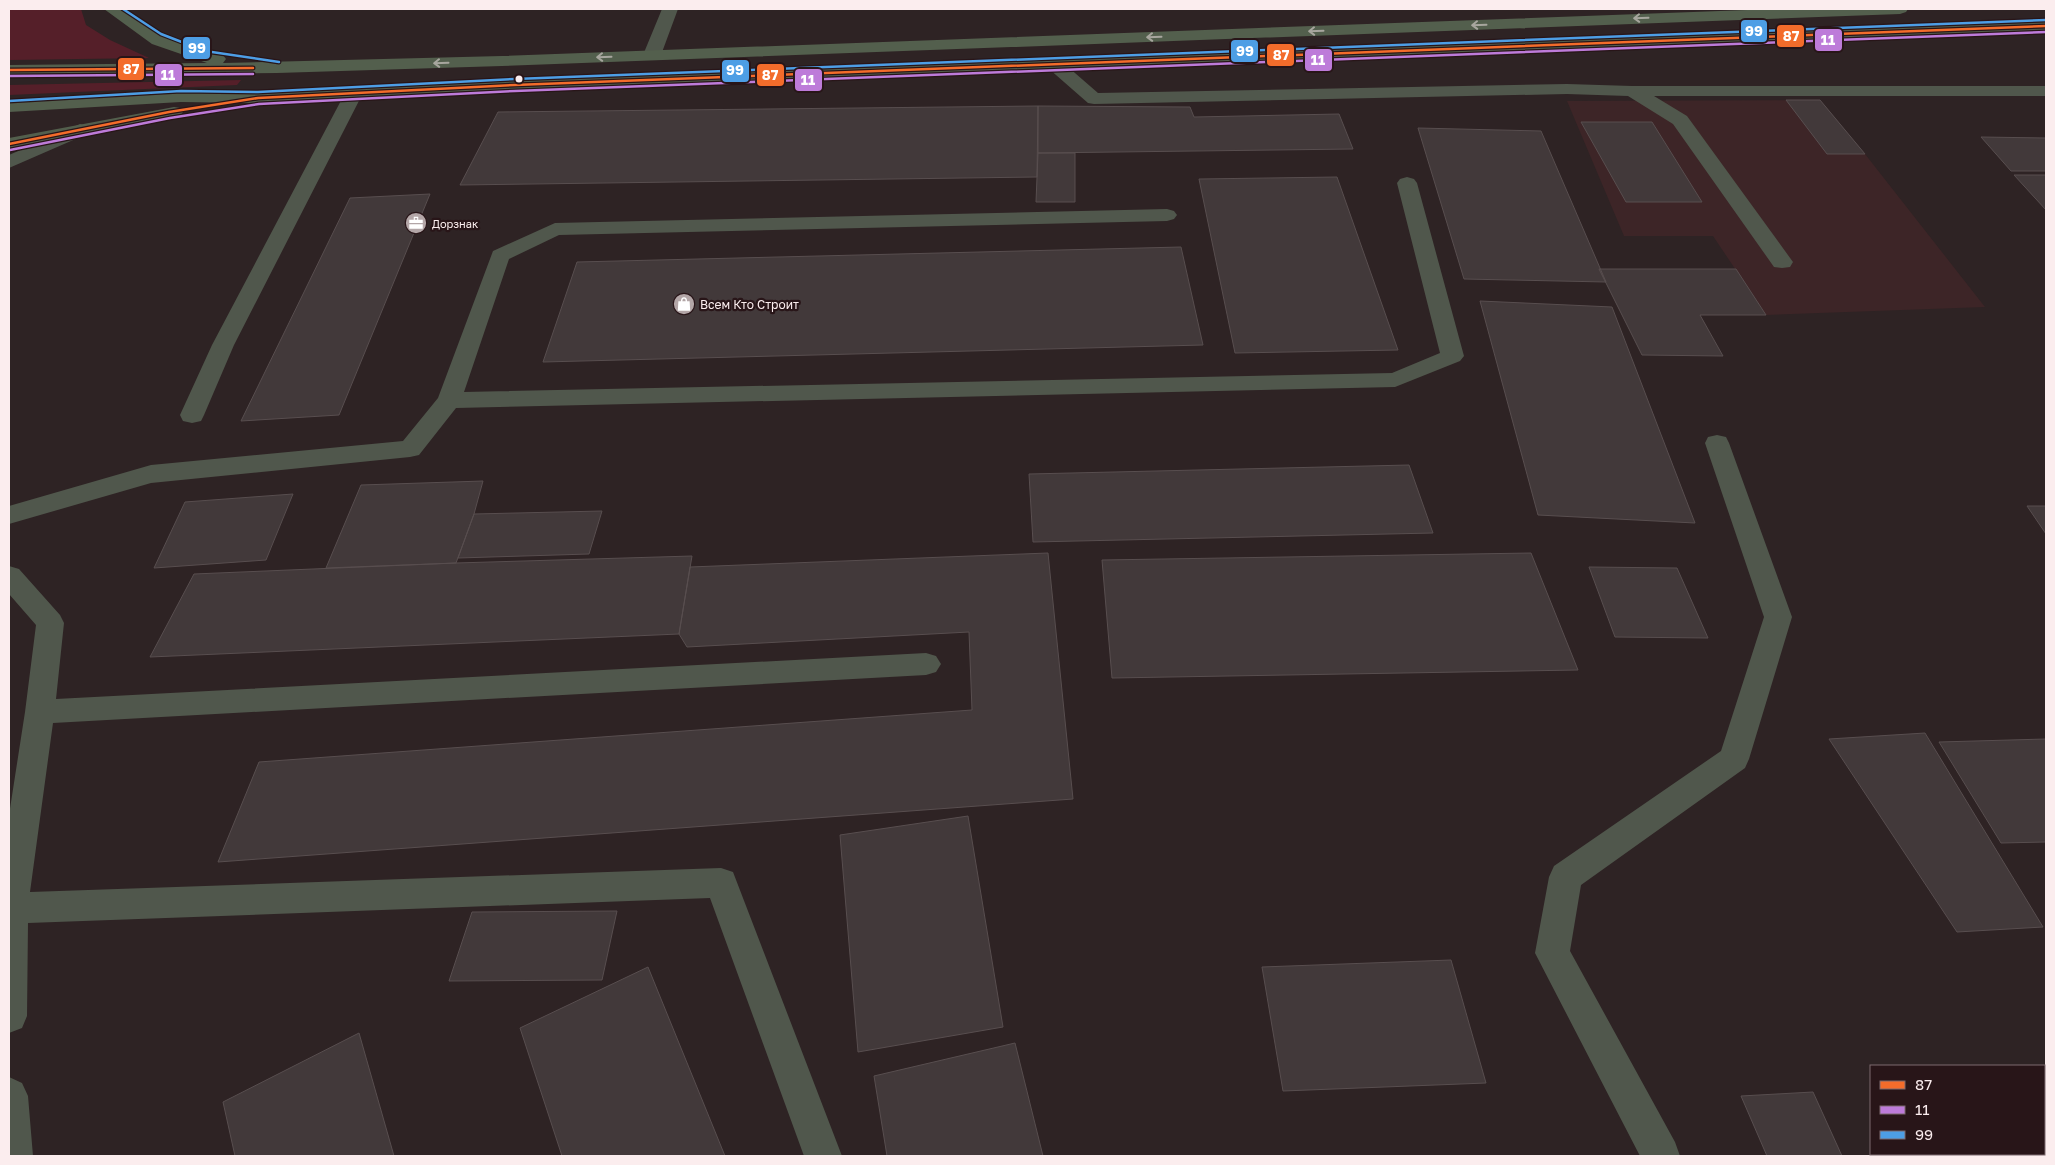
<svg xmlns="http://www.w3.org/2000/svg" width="2055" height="1165" font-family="'Golos Text',sans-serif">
  <rect width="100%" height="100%" fill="#2e2324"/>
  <!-- built -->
  <path fill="#3d2527" d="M1820,100L1865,154L1985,307L1766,315L1713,236H1624L1567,101Z"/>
  <!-- green -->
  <path fill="#551f29" d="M9,9H81L86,25L110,40L149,58L9,60Z
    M241,80L237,85L9,95V85Z"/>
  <!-- building -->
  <path fill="#42393a" stroke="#584e4f" d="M1786,100H1820L1865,154H1827Z
    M1038,106L1037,177L460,185L498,112Z
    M1038,106L1190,107L1194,117L1339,114L1353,149L1038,153Z
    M1581,122H1652L1702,202H1626Z
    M1418,128L1541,131L1606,282L1464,279Z
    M1981,137L2046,138V171H2011Z
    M1038,153H1075V202H1036Z
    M2014,175H2046V210Z
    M1337,177L1398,350L1235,353L1199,179Z
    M430,194L339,415L241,421L350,198Z
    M1181,247L1203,345L543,362L577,262Z
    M1599,269H1736L1766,315H1700L1723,356L1642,355Z
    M1480,301L1612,307L1695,523L1538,515Z
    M1409,465L1433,533L1033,542L1029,474Z
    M483,481L474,514L456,563L326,568L361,485Z
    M293,494L266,560L154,568L185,502Z
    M2027,506H2046V534Z
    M602,511L589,554L458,558L474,514Z
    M1048,553L1073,799L218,862L259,762L972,710L969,632L687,647L679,634L690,567Z
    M1531,553L1578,670L1112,678L1102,560Z
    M692,556L679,634L150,657L194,574L456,563Z
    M1589,567L1677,568L1708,638L1615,637Z
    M1925,733L2043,927L1957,932L1829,739Z
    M2046,739V842L2001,843L1939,742Z
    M968,816L1003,1027L858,1052L840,835Z
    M617,911L602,980L449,981L472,912Z
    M1451,960L1486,1083L1283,1091L1262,967Z
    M648,967L725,1156H562L520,1028Z
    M359,1033L394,1156H235L223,1102Z
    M1015,1043L1043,1156H887L874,1076Z
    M1813,1092L1842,1156H1767L1741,1096Z"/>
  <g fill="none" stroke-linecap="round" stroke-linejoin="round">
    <!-- lane -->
    <path fill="#50574c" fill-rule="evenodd" d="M662,9H678L661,55L658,59L652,60L646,59L643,55Z
      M1054,59L1060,60L1098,93L1567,84L1632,86H2046V96H1654L1687,116L1793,262L1790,267L1782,268L1774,267L1673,124L1628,96L1567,94L1094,104L1088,103L1048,68L1045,64L1048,60Z
      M354,88L360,89L363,93L234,345L204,415L201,421L192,423L183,421L180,415L212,345L345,93L348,89Z
      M80,124L87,126L89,130L87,134L9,168V155Z
      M1407,177L1414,179L1417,183L1464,356L1460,361L1395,387L456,408L419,455L410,457L151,483L9,524V506L151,465L403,441L438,398L493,251L555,223L1167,209L1174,211L1177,215L1174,219L1167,221L559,235L509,259L464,392L1392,373L1440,353L1397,183L1400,179Z
      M1717,435L1726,437L1729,443L1792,617L1749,759L1745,768L1581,885L1570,951L1675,1142L1680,1156H1640L1535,953L1549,877L1554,866L1721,751L1764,617L1705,443L1708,437Z
      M9,566L19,569L60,615L64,623L56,699L926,653L936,656L941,664L936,672L926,675L53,723L30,892L721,868L733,872L842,1156H804L710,898L28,923L27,1016L22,1028L9,1033V815L25,712L36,625L9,594Z
      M9,1077L22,1083L28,1096L33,1156H9Z"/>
    <!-- primary -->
    <path fill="#535f4d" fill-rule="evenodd" d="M104,9H123L164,36L206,52L223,55L226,59L223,63L502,56L1774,9H1908L1906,12L1900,14L502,66L277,73L9,75V65L207,63L152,44Z
      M2046,21V31L515,90L258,103L181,102L9,112V102L181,92L258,93L515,80Z
      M174,107L180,108L183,112L180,116L9,150V138Z"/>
    <!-- bus-1 casing -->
    <g stroke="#281518" stroke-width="5">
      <path id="bus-1" d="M9,70L253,68
        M9,144L169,112L258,98L515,85L2046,26"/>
    </g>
    <!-- bus-2 casing -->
    <g stroke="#281518" stroke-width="5">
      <path id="bus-2" d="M9,76L253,74
        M10,150L170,118L259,104L515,91L2046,32"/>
    </g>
    <!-- bus-3 casing -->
    <g stroke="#281518" stroke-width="5">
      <path id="bus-3" d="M123,9L161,34L205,51L279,62
        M9,101L181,91L258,92L515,79L2046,20"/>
    </g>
    <!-- bus-1 -->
    <use href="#bus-1" stroke="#f36c2b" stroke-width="2.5"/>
    <!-- bus-2 -->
    <use href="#bus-2" stroke="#bd7bd9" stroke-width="2.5"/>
    <!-- bus-3 -->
    <use href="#bus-3" stroke="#4d9ee5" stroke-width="2.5"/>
  </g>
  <!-- one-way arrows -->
  <defs><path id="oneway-shaft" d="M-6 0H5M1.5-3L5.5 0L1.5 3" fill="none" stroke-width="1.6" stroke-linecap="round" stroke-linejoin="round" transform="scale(1.25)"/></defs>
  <g stroke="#a7a69e">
    <use href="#oneway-shaft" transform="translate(1641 18) rotate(178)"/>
    <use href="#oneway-shaft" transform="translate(1479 25) rotate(178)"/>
    <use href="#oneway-shaft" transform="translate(1316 31) rotate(178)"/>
    <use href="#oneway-shaft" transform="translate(1154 37) rotate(178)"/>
    <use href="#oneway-shaft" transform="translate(604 57) rotate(178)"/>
    <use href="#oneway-shaft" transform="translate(441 63) rotate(178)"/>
  </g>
  <!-- icons -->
  <defs>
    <g id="office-disc" transform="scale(1.125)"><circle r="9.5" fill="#b3a6a7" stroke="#281518"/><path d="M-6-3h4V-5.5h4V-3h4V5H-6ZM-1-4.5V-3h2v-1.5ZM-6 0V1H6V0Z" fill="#fff"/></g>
    <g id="shop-disc" transform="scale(1.125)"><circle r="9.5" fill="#b3a6a7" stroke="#281518"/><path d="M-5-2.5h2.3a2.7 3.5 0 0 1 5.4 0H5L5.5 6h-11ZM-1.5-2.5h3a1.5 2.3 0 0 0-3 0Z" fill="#fff"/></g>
  </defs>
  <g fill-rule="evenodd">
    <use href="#office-disc" x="416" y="223"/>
    <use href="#shop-disc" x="684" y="304"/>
  </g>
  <!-- markers -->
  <circle fill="#fbedee" stroke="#281518" stroke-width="2" cx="519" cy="79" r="4.5"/>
  <g text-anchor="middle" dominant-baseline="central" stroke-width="4.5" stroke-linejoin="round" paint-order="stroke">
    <!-- far-poi labels -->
    <g font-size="11" fill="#fbedee" stroke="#281518" text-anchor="start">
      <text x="432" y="223">Дорзнак</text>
    </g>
    <!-- poi labels -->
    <g font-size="12" fill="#fbedee" stroke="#281518" text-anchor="start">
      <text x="700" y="304">Всем Кто Строит</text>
    </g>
  </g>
  <g stroke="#281518" stroke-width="2">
    <rect x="1740" y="19" width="28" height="24" rx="5" fill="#4d9ee5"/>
    <rect x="1776" y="24" width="29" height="24" rx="5" fill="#f36c2b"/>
    <rect x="1814" y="28" width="29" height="24" rx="5" fill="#bd7bd9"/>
    <rect x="182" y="36" width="29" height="24" rx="5" fill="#4d9ee5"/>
    <rect x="1230" y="39" width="29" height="24" rx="5" fill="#4d9ee5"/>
    <rect x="1266" y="43" width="29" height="24" rx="5" fill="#f36c2b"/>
    <rect x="1304" y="48" width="29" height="24" rx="5" fill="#bd7bd9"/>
    <rect x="117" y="57" width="28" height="24" rx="5" fill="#f36c2b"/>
    <rect x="721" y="59" width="29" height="24" rx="5" fill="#4d9ee5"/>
    <rect x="154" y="63" width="29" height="24" rx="5" fill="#bd7bd9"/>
    <rect x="756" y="63" width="29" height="24" rx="5" fill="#f36c2b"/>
    <rect x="794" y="68" width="29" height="24" rx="5" fill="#bd7bd9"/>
  </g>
  <g font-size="14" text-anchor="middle" font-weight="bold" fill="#fff">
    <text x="1754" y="36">99</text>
    <text x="1791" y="41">87</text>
    <text x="1828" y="45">11</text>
    <text x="197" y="53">99</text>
    <text x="1245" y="56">99</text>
    <text x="1281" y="60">87</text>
    <text x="1318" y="65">11</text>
    <text x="131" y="74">87</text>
    <text x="735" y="75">99</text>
    <text x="168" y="80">11</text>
    <text x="770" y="80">87</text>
    <text x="808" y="85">11</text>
  </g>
  <!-- border -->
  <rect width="2055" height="1165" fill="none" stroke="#fbedee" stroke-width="20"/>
  <!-- legend -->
  <rect x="1870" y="1065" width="175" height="90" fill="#281518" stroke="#7c6b6e"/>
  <rect x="1880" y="1081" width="25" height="8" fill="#f36c2b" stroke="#7c6b6e"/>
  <text x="1915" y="1090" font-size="15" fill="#fbedee">87</text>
  <rect x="1880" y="1106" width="25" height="8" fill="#bd7bd9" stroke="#7c6b6e"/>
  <text x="1915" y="1115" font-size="15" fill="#fbedee">11</text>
  <rect x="1880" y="1131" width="25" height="8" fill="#4d9ee5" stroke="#7c6b6e"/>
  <text x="1915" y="1140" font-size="15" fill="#fbedee">99</text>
</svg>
